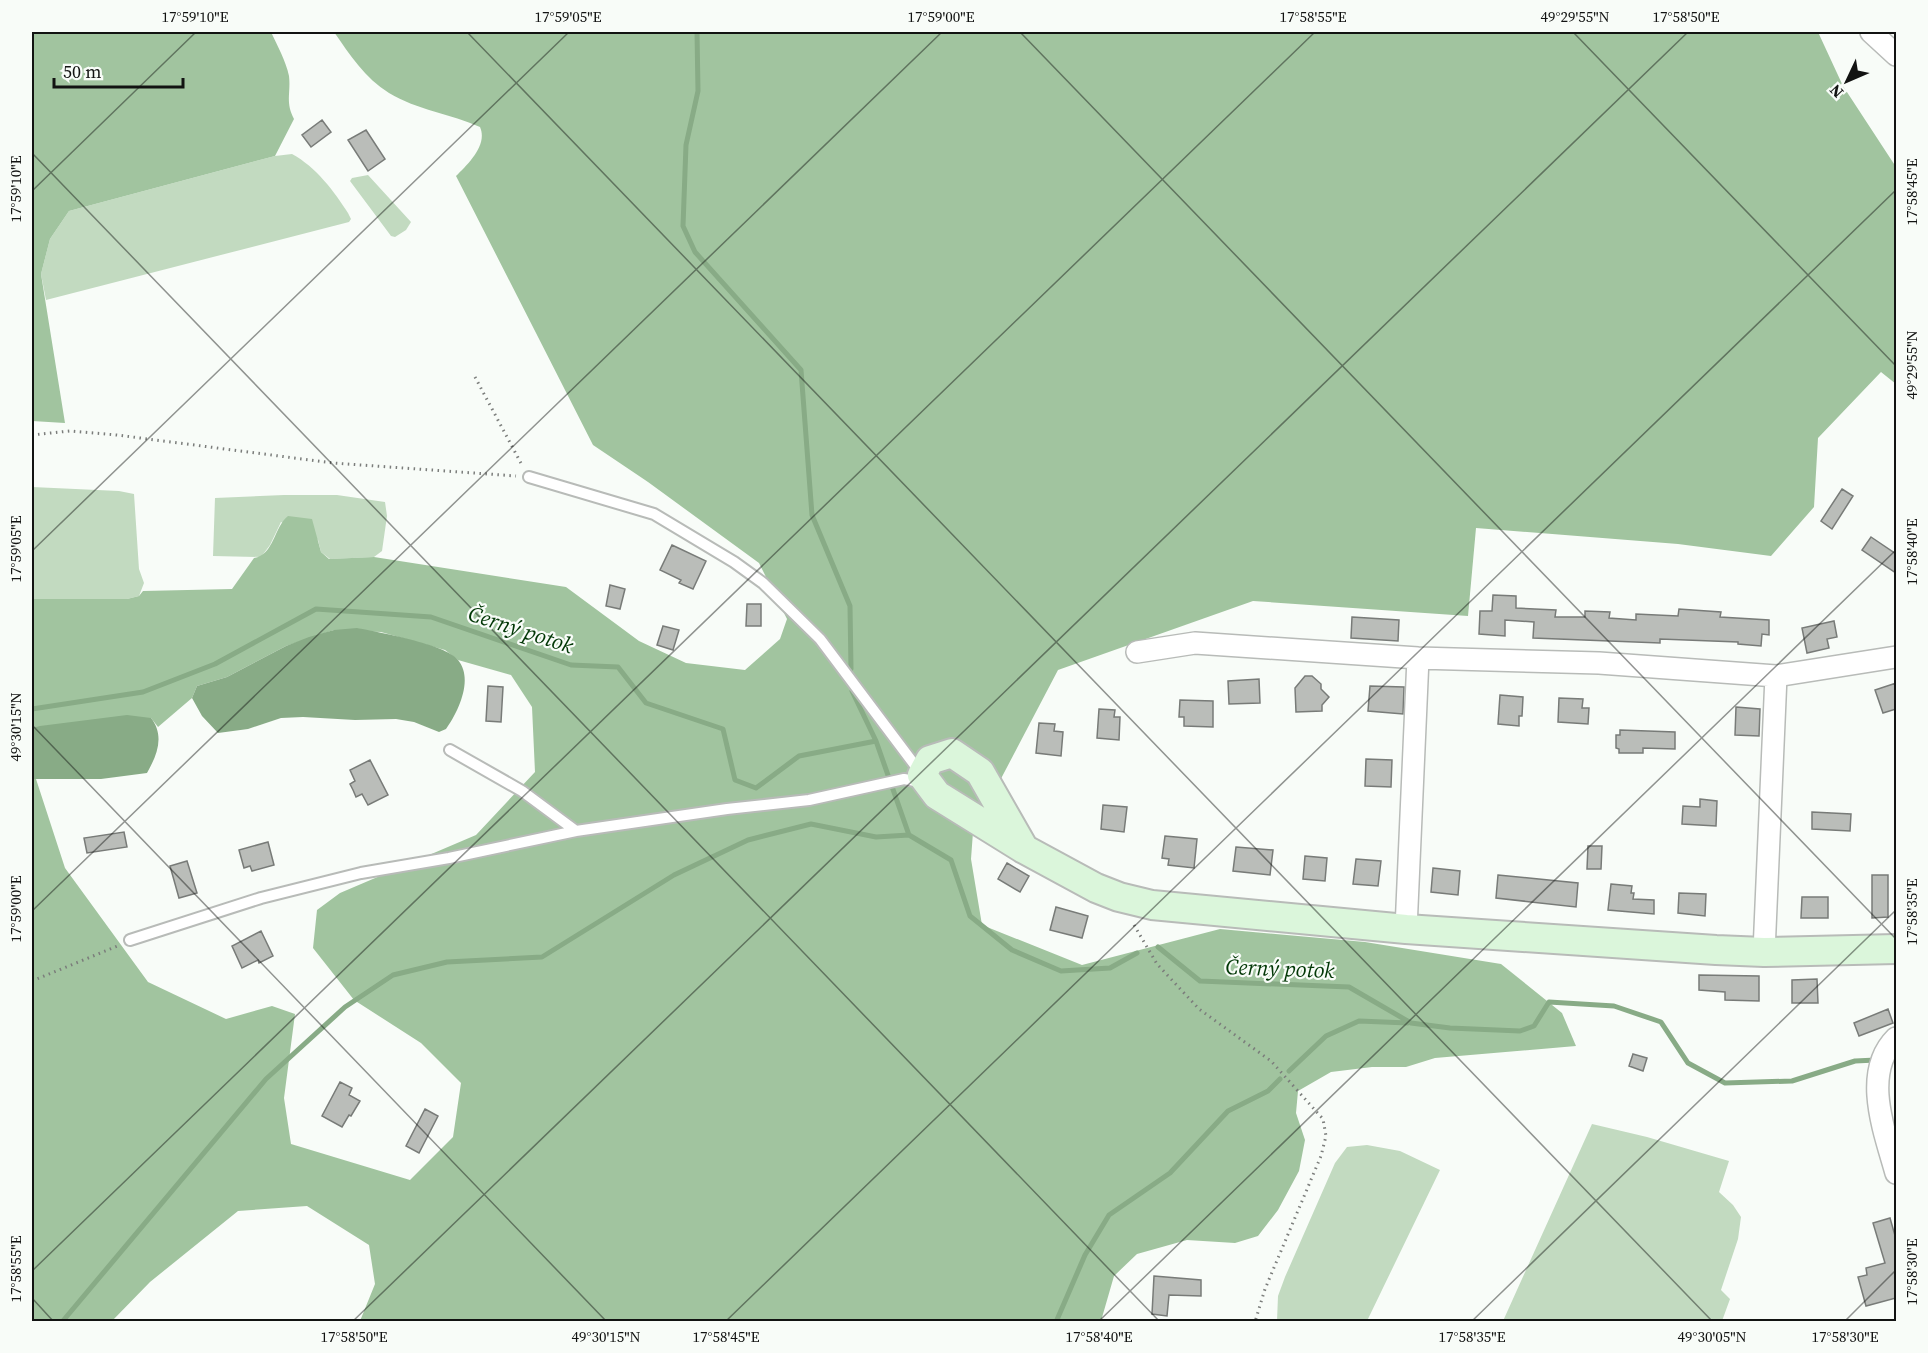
<svg xmlns="http://www.w3.org/2000/svg" width="1928" height="1353" font-family="'Source Serif 4',serif">
  <rect width="100%" height="100%" fill="#f8fcf8"/>
  <!-- green -->
  <path fill="#c2dac0" d="M292,154C316,167 334,191 348,213L351,219L349,222L46,300L41,274L50,239L69,211L275,156Z
    M368,175L411,222L406,230L395,237L391,236L350,181L352,178Z
    M32,487L119,491L134,494L139,569L144,583L139,596L127,599H32Z
    M284,495H337L385,502L387,516L382,551L374,557L330,559L321,552L318,540L281,522L270,545L261,557L213,556L215,498Z
    M1592,1124L1647,1137L1729,1161L1719,1192L1733,1205L1741,1217L1738,1239L1721,1290L1730,1299L1722,1321H1503Z
    M1367,1145L1400,1151L1440,1170L1367,1321H1277L1278,1296L1285,1277L1335,1163L1347,1147Z"/>
  <!-- forest -->
  <path fill="#a1c49f" d="M32,32H271C277,45 286,61 289,76C291,93 285,102 294,119L275,156L69,211L50,239L41,274L65,423L32,421Z
    M334,32H1818L1843,86L1896,167V384L1881,372L1818,438L1814,507L1771,556L1678,544L1476,528L1468,616L1253,601L1058,670L973,832L971,859L982,925L1082,965L1220,929L1365,942L1501,964L1562,1013L1576,1046L1435,1058L1406,1067H1372L1331,1072L1298,1091L1296,1113L1305,1140L1299,1171L1278,1210L1258,1236L1235,1243L1187,1240L1137,1254L1114,1276L1101,1321H360L375,1284L369,1245L307,1206L238,1211L150,1282L112,1321H32V779H36L65,868L148,982L226,1019L272,1006L295,1014L284,1098L291,1144L410,1180L453,1137L461,1083L421,1043L354,1000L313,948L317,910L340,893L476,835L535,772L532,707L511,675L458,660L445,650L381,632L334,630L286,646L227,677L197,686L192,698L158,727L151,718L32,727V599H127L139,596L143,591L232,589L254,558C274,555 274,527 288,516L312,519L321,552L329,559L374,557L566,587L639,641L686,663L745,670L780,639L787,619L759,563L648,482L593,445L456,176C468,164 488,145 480,127C451,114 417,110 389,93C365,78 350,55 334,32Z"/>
  <!-- water -->
  <path fill="#88ab86" d="M357,628C377,632 446,644 458,660C474,679 458,712 446,729L439,732L414,722L396,719L355,720L303,717L281,718L248,729L218,733L202,716L192,698L197,686L227,677L286,646L309,637L334,630Z
    M127,715L151,718C165,736 157,755 147,773L101,779H32V727Z"/>
  <g fill="none" stroke-linecap="round" stroke-linejoin="round">
    <!-- stream -->
    <path stroke="#88ab86" stroke-width="5" d="M697,32L698,91L686,145L683,226L695,252L801,370L812,515L850,606L851,669
      M852,691L876,741
      M32,709L143,692L215,664L316,609L431,617L571,665L618,667L646,703L723,729L735,780L756,788L799,756L876,741L909,835L951,860L970,916L1012,950L1061,971L1110,968L1137,953
      M1158,947L1200,981L1349,987L1411,1023L1450,1028L1520,1031L1534,1026L1549,1002L1614,1006L1661,1022L1688,1063L1725,1083L1792,1081L1855,1061L1876,1060
      M1289,1071L1326,1036L1359,1021L1408,1023
      M62,1322L266,1079L345,1007L393,975L447,962L542,957L674,875L748,840L811,824L876,837L909,835
      M1056,1322L1085,1255L1109,1215L1170,1173L1228,1111L1268,1091L1280,1079"/>
  </g>
  <!-- building -->
  <path fill="#babdb9" stroke="#787b78" stroke-width="1.5" d="M322,120L331,132L311,147L302,135Z
    M366,130L385,159L368,171L348,140Z
    M1842,489L1853,496L1832,529L1821,521Z
    M1871,537L1896,554V573L1862,550Z
    M672,545L706,561L693,589L679,583L681,580L660,570Z
    M610,585L625,589L620,609L606,606Z
    M1493,595L1516,596V608L1556,610L1555,617H1585V611L1610,612L1609,618L1636,620V614L1678,616L1679,609L1721,612L1720,617L1769,620V635L1762,634L1761,646L1738,644V642L1660,639V643L1533,638L1534,622L1505,620V636L1479,634L1480,611H1492Z
    M747,604H761V626H746Z
    M1352,617L1399,620L1398,641L1351,638Z
    M1834,621L1837,637L1827,639L1829,648L1807,653L1802,628Z
    M663,626L679,630L673,650L657,645Z
    M1305,676H1312L1321,684V689L1329,697L1322,705V711L1296,712L1295,688Z
    M1259,679L1260,703L1229,704L1228,681Z
    M1896,683V709L1883,713L1875,690Z
    M488,686L503,687L501,722L486,721Z
    M1370,686L1404,687L1403,714L1368,711Z
    M1500,695L1523,697L1522,716H1519V726L1498,724Z
    M1559,698L1583,699L1582,708H1589L1588,724L1558,722Z
    M1180,700L1213,701V727L1184,726V717H1179Z
    M1736,707L1760,709L1759,736L1735,735Z
    M1099,709L1115,710L1114,717H1120L1119,740L1097,738Z
    M1039,723L1055,724L1054,731L1063,732L1061,756L1036,753Z
    M1620,730L1675,732V749L1643,748V753H1619V749L1616,748V735H1620Z
    M1366,759L1392,760L1391,787L1365,786Z
    M370,760L388,795L368,805L362,794L356,797L353,790L350,784L355,781L350,770Z
    M1700,799L1717,801L1716,826L1682,824L1683,806L1700,807Z
    M1103,805L1127,807L1124,832L1101,829Z
    M1812,812L1851,814L1850,831L1812,829Z
    M124,832L127,847L87,853L84,838Z
    M1165,836L1197,839L1194,868L1168,865L1169,859L1162,858Z
    M268,842L274,865L252,871L250,866L244,868L239,850Z
    M1588,846H1602L1601,869H1587Z
    M1236,847L1273,850L1270,875L1233,871Z
    M1305,856L1327,858L1325,881L1303,879Z
    M1356,859L1381,861L1378,886L1353,884Z
    M187,861L197,893L179,898L170,866Z
    M1007,863L1029,876L1020,892L998,879Z
    M1433,868L1460,871L1458,895L1431,892Z
    M1498,875L1578,883L1576,907L1496,898Z
    M1872,875H1888V917L1872,918Z
    M1611,884L1632,886L1631,893H1634L1633,899L1654,900V914L1608,910Z
    M1679,893L1706,894L1705,916L1678,913Z
    M1802,897H1828V918H1801Z
    M1056,907L1088,916L1082,938L1050,930Z
    M261,931L273,956L259,963L258,960L242,968L232,946Z
    M1699,975L1759,976V1001L1725,1000V992L1699,990Z
    M1817,979L1818,1003H1792V980Z
    M1888,1009L1893,1023L1859,1036L1854,1023Z
    M1633,1054L1647,1058L1643,1071L1629,1066Z
    M340,1082L352,1088L349,1095L360,1101L351,1116L349,1115L342,1127L322,1116Z
    M425,1109L438,1116L419,1153L406,1146Z
    M1890,1218L1896,1239V1298L1866,1306L1858,1277L1867,1275L1866,1268L1885,1263L1873,1223Z
    M1154,1276L1201,1280V1296L1169,1295L1167,1316L1152,1314Z"/>
  <g fill="none" stroke-linecap="round" stroke-linejoin="round">
    <!-- lane casing -->
    <g stroke="#b8bbb8" stroke-width="14">
      <path id="lane" d="M529,477L654,514L734,562L763,583L820,639L920,772
        M450,750L522,791L576,831
        M130,940L261,898L361,873L449,858L576,831L727,809L809,800L904,779L921,782"/>
    </g>
    <!-- street casing -->
    <g stroke="#b8bbb8" stroke-width="24">
      <path id="street" d="M1871,32L1896,55
        M1137,652L1195,643L1418,658L1599,663L1776,676L1896,657
        M1406,929L1418,658
        M1764,952L1776,676
        M1896,1038C1861,1073 1885,1133 1896,1173"/>
    </g>
    <!-- secondary casing -->
    <g stroke="#b8bbb8" stroke-width="32">
      <path id="secondary" d="M1024,849L980,772L952,753L930,760L922,775L937,795L1024,849L1096,888L1119,897L1152,905L1406,929L1716,950L1764,952L1896,949"/>
    </g>
    <!-- path -->
    <path stroke="#7b7d7b" stroke-width="3" stroke-dasharray="1.5 4.5" stroke-linecap="butt" d="M475,377L523,467
      M32,435L70,431L117,435L333,463L516,476
      M1134,925L1157,964L1199,1009L1271,1061L1323,1119L1326,1136L1321,1156L1265,1289L1255,1322
      M32,981L120,945"/>
    <!-- lane -->
    <use href="#lane" stroke="#fff" stroke-width="10"/>
    <!-- street -->
    <use href="#street" stroke="#fff" stroke-width="21"/>
    <!-- secondary -->
    <use href="#secondary" stroke="#dbf6db" stroke-width="28"/>
  </g>
  <!-- ticks -->
  <path fill="none" stroke="#121312" stroke-width="1.5" stroke-opacity="0.45" d="M467,32L1713,1322M1020,32L1896,939M1573,32L1896,366M32,153L1160,1322M32,191L196,32M32,551L569,32M32,725L607,1322M32,911L942,32M32,1271L1315,32M32,1298L54,1322M352,1322L1688,32M725,1322L1896,190M1098,1322L1896,550M1471,1322L1896,910M1844,1322L1896,1270"/>
  <g text-anchor="middle" dominant-baseline="central" stroke-width="4.5" stroke-linejoin="round" paint-order="stroke">
    <!-- water labels -->
    <g font-size="22" font-style="italic" fill="#013705" stroke="#f8fcf8">
      <text transform="translate(521 629) rotate(18)">Černý potok</text>
      <text transform="translate(1280 968) rotate(2)">Černý potok</text>
    </g>
  </g>
  <!-- border -->
  <rect width="1928" height="1353" fill="none" stroke="#f8fcf8" stroke-width="66"/>
  <!-- north arrow -->
  <g transform="translate(1847 81) rotate(226)" stroke="#f8fcf8" stroke-width="4.5" paint-order="stroke">
  <path d="M0-4.5L10 22L0 15L-10 22Z" fill="#121312"/>
  <text y="-9" font-size="16" font-weight="bold" text-anchor="middle" fill="#121312">N</text>
  </g>
  <!-- scale -->
  <path d="M54 78v9h129v-9" fill="none" stroke="#121312" stroke-width="3"/>
  <text x="63" y="78" font-size="18" fill="#121312" stroke="#f8fcf8" stroke-width="4.5" paint-order="stroke">50 m</text>
  <rect x="33" y="33" width="1862" height="1287" fill="none" stroke="#121312" stroke-width="2"/>
  <g font-size="15" text-anchor="middle" fill="#121312">
    <text x="195" y="22">17°59'10"E</text>
    <text x="568" y="22">17°59'05"E</text>
    <text x="941" y="22">17°59'00"E</text>
    <text x="1313" y="22">17°58'55"E</text>
    <text x="1575" y="22">49°29'55"N</text>
    <text x="1686" y="22">17°58'50"E</text>
    <text transform="translate(16 189) rotate(-90)" y="5">17°59'10"E</text>
    <text transform="translate(1912 192) rotate(-90)" y="5">17°58'45"E</text>
    <text transform="translate(1912 365) rotate(-90)" y="5">49°29'55"N</text>
    <text transform="translate(16 549) rotate(-90)" y="5">17°59'05"E</text>
    <text transform="translate(1912 552) rotate(-90)" y="5">17°58'40"E</text>
    <text transform="translate(16 727) rotate(-90)" y="5">49°30'15"N</text>
    <text transform="translate(16 909) rotate(-90)" y="5">17°59'00"E</text>
    <text transform="translate(1912 912) rotate(-90)" y="5">17°58'35"E</text>
    <text transform="translate(16 1269) rotate(-90)" y="5">17°58'55"E</text>
    <text transform="translate(1912 1272) rotate(-90)" y="5">17°58'30"E</text>
    <text x="354" y="1342">17°58'50"E</text>
    <text x="606" y="1342">49°30'15"N</text>
    <text x="726" y="1342">17°58'45"E</text>
    <text x="1099" y="1342">17°58'40"E</text>
    <text x="1472" y="1342">17°58'35"E</text>
    <text x="1712" y="1342">49°30'05"N</text>
    <text x="1845" y="1342">17°58'30"E</text>
  </g>
</svg>
